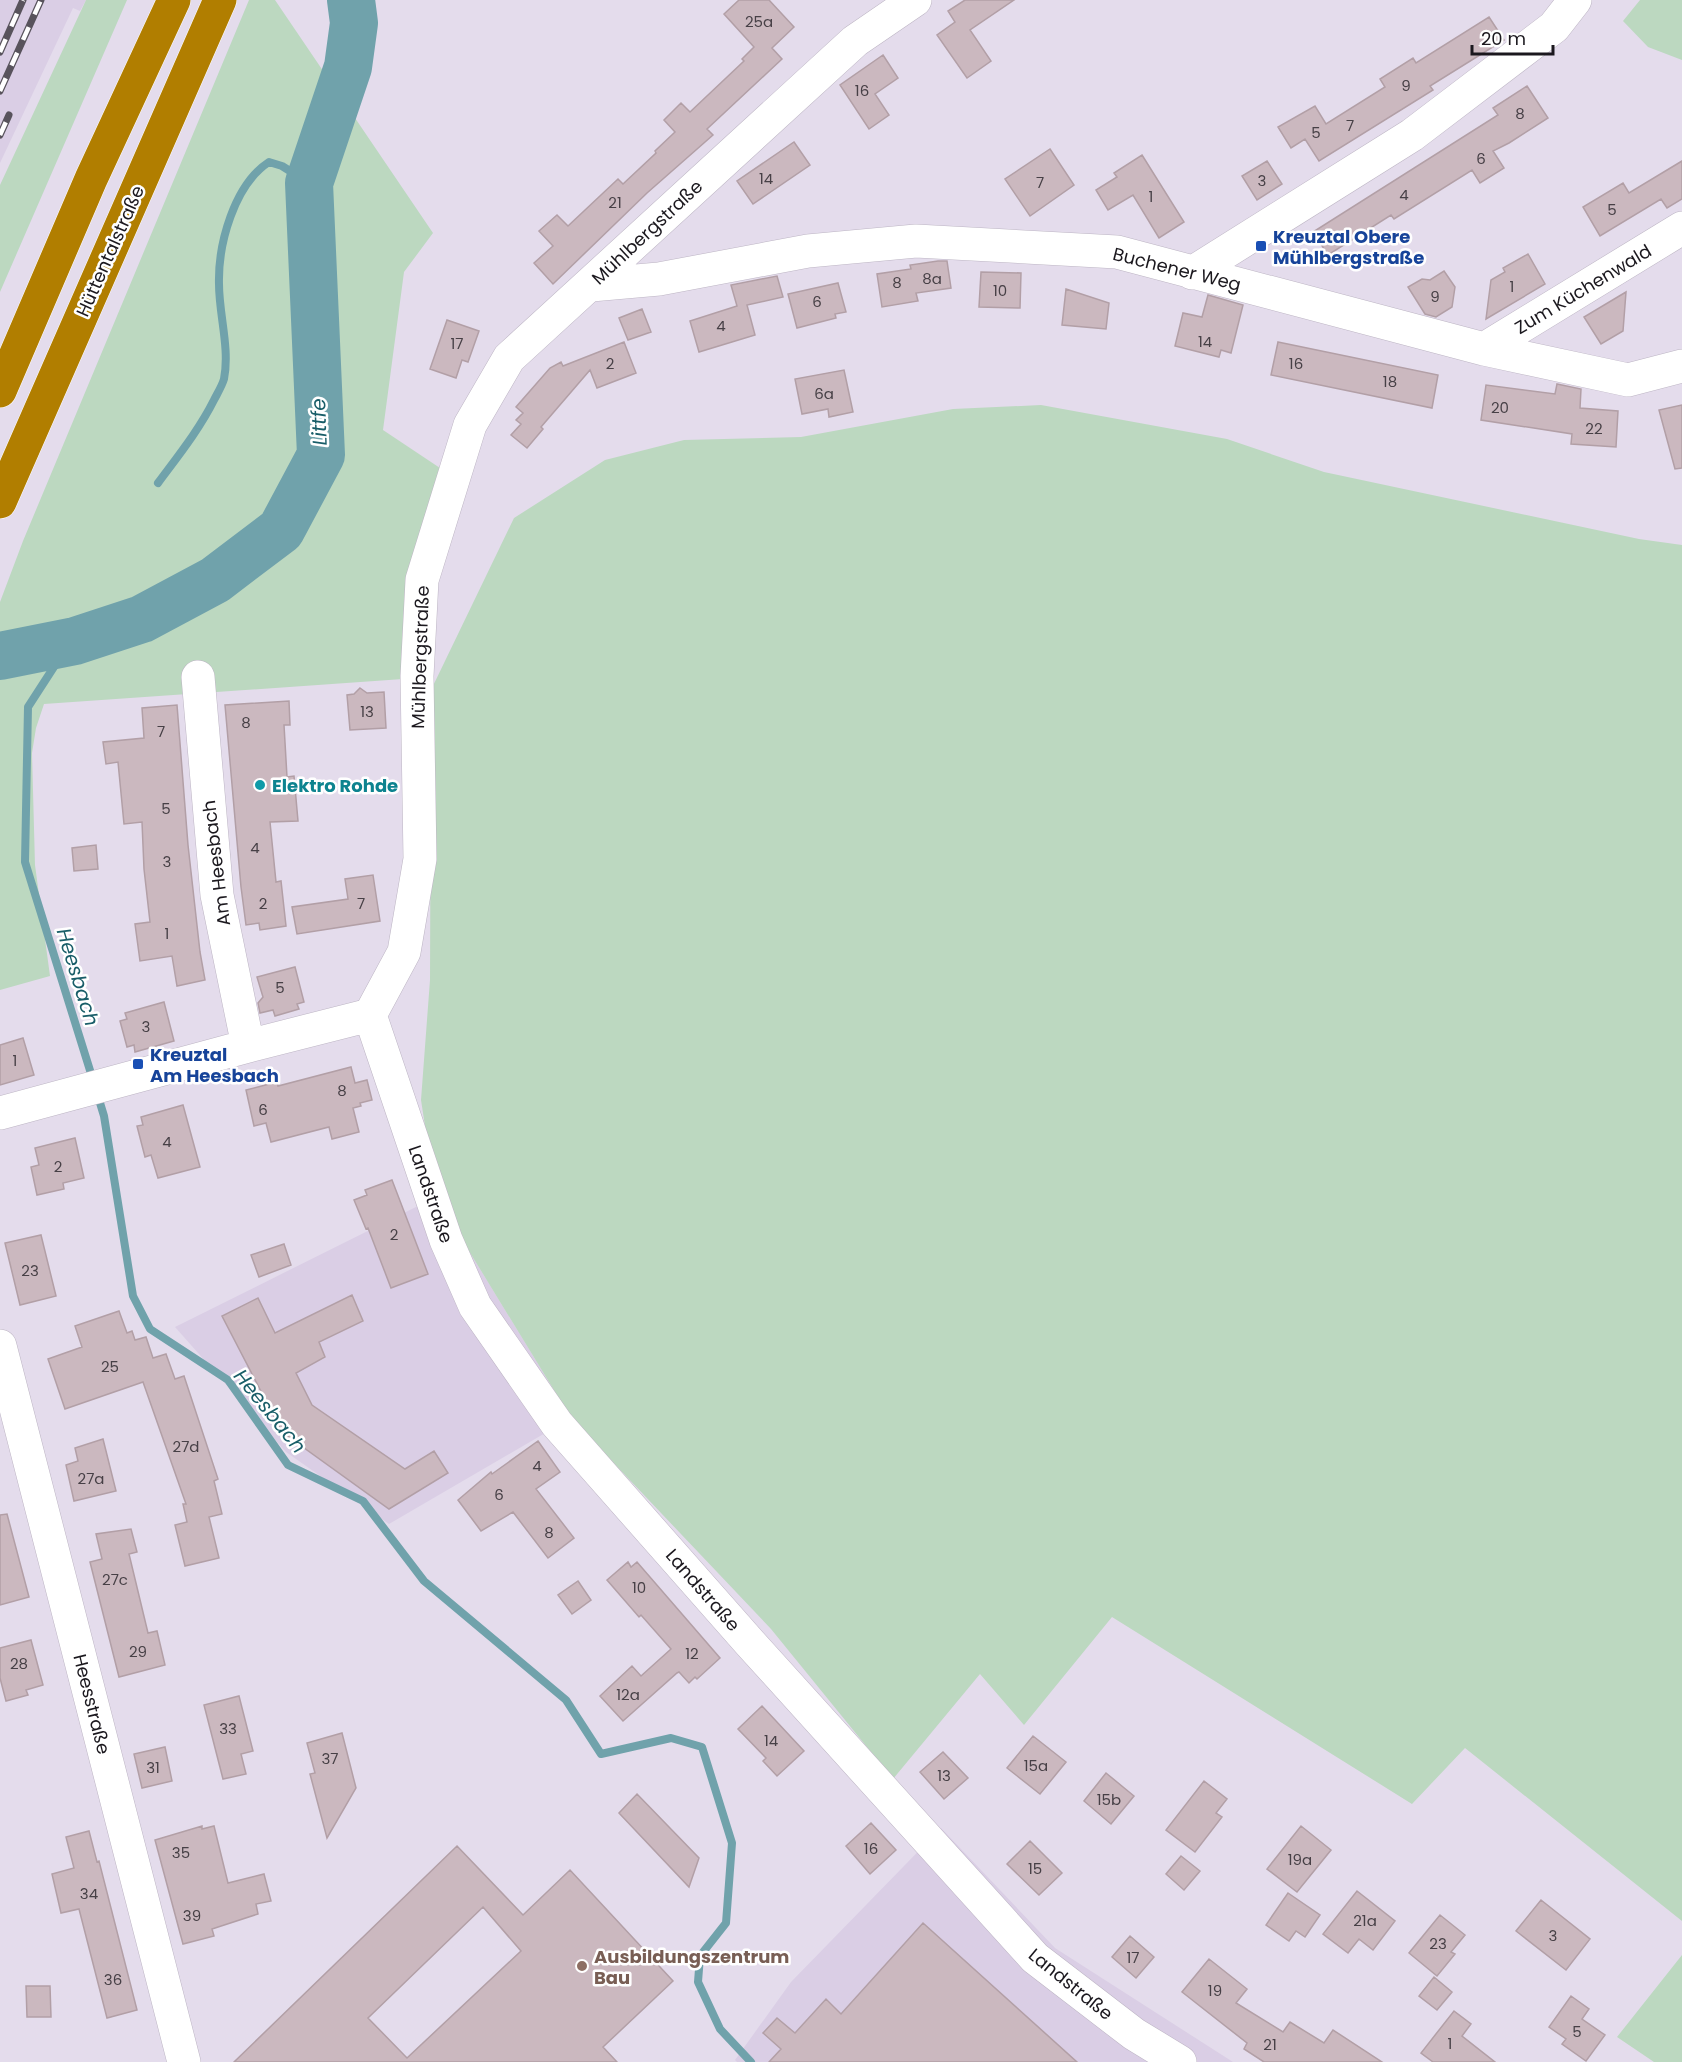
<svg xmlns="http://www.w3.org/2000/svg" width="1682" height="2062" font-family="Poppins,sans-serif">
  <rect width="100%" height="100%" fill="#e4dcec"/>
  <!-- built -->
  <path fill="#dacee5" d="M0,0H86L80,11L73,8L0,163Z
    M436,1197L571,1418L389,1524L286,1452L175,1327Z
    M941,1828L1055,1948L1233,2062H737L735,2060L791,1982Z"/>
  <!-- green -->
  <path fill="#bcd8c0" d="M86,0H127L0,292V185Z
    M249,0H275L433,233L404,272L383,430L443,470L403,679L44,704L36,728L32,753L35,865L50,976L0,990V602L23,541Z
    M1640,0H1682V60L1648,47L1623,21Z
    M1041,405L1227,439L1324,472L1639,539L1682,545V1921L1465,1748L1412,1804L1112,1617L1024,1725L980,1674L893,1779L771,1629L571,1418L436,1197L421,1100L430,980L431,690L514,518L605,460L684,440L801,437L953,409Z
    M1682,1955V2062H1654L1617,2037Z"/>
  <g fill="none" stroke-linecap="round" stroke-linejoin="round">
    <!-- stream -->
    <path stroke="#70a2ab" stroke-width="8" d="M158,483C178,456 199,430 214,400C217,394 222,386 224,379C230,348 219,315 219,284C218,244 234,185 269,162L282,166L309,183
      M75,641L61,656L28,707L25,862L93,1080
      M97,1093L104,1116L133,1296L150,1329L228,1380L288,1465L363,1501L424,1581L566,1700L601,1754L671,1738L702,1747L732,1843L726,1923L700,1956L698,1982L720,2029L751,2062"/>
    <!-- river -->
    <path stroke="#70a2ab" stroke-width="48" d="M0,656L75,641L142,619L215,580L281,530L321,455L309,183L348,67L354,23L351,0"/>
  </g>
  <!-- building -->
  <path fill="#cbb8bf" stroke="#b29fa6" stroke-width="1.5" fill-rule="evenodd" d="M739,0H769L794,27L772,48L782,59L707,129L713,135L647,193L553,284L534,263L553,246L539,231L557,215L568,226L618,179L623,184L656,153L655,151L675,132L664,120L681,103L690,112L744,61L742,59L754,47L724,14Z
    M965,0H1014L970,30L991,61L967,78L937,35L955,22L948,11Z
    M1489,17L1504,40L1430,86L1433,90L1319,161L1305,139L1291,148L1278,127L1315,106L1326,124L1385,87L1380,79L1413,58L1416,63Z
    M883,55L898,78L875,94L889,115L869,129L840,85Z
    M1527,86L1548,118L1509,143L1493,151L1504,168L1480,183L1472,170L1394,219L1391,215L1328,255L1313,232L1498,115L1493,108Z
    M794,142L810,165L753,204L737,181Z
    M1050,149L1074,185L1030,216L1005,179Z
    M1142,155L1184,222L1159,238L1133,195L1108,210L1096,190L1117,177L1114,173Z
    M1267,161L1282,184L1257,200L1242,176Z
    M1682,161V199L1667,208L1661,199L1600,236L1583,207L1623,183L1629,193Z
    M1528,254L1545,284L1486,319L1491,280L1505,272L1503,268Z
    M938,261H947L951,288L916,293L918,301L882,307L877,274L911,269L910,265Z
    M1444,271L1455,287L1452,307L1436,317L1425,314L1408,287L1422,279L1430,280Z
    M981,272L1021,273L1020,308L979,307Z
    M777,276L783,297L747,305L755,335L699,352L690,321L737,306L731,285Z
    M838,283L846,312L835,314L836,318L797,328L788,294Z
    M1066,289L1109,303L1106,329L1062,325Z
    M1626,292L1623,331L1601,344L1584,317Z
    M1208,295L1243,305L1231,353L1221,350L1219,357L1175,346L1183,313L1202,317Z
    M642,309L651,332L628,340L619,318Z
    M447,320L479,331L468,362L462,360L456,378L430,369Z
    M624,342L636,373L597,388L590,370L541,427L543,429L527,448L511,435L521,424L516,420L523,413L516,407L550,368L561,362L563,366Z
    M1278,342L1438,375L1432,408L1271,375Z
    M844,370L853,412L829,417L828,409L802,414L795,379Z
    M1557,384L1581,389L1580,408L1618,411L1616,447L1571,444L1572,434L1481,420L1486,385L1555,394Z
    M1682,405V468L1675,469L1659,410Z
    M360,688L367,693L384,692L386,728L350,730L347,695L354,694Z
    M289,701L290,725H284L287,777L294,776L298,821L270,822L276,882L281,881L286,926L260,930L259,923L246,925L241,887L225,705Z
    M177,705L188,845L200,952L205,980L177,986L172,956L140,961L135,924L150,922L144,869L142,822L124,824L118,762L106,764L103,742L144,738L142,708Z
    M96,845L98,869L74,871L72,848Z
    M373,875L380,921L297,934L292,907L348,899L345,879Z
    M295,967L304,1002L297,1004L299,1009L275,1016L273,1010L260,1013L258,1003L263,997L257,977Z
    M164,1002L174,1041L135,1052L134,1045L127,1047L120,1021L127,1019L125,1013Z
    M23,1038L34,1075L0,1085V1045Z
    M351,1067L355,1083L367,1080L372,1100L360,1103L361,1106L353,1108L359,1132L332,1139L329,1127L271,1142L266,1123L254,1126L246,1090L277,1082L278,1086Z
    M183,1105L200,1167L158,1178L151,1155L145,1157L137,1126L143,1125L141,1117Z
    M75,1138L84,1178L63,1183L64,1189L37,1195L31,1167L39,1165L35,1148Z
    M392,1180L428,1274L391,1288L368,1228L366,1229L354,1200L367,1195L365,1190Z
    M41,1235L56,1296L20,1305L5,1243Z
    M284,1244L291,1265L259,1277L251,1255Z
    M352,1295L363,1321L319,1342L325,1357L296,1373L312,1405L405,1469L434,1451L448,1473L389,1509L282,1432L222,1316L258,1298L275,1333Z
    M119,1311L127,1333L132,1331L135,1340L146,1337L153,1358L166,1354L175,1379L184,1376L218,1479L214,1481L222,1514L209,1517L219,1558L185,1566L175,1525L187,1522L183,1504H186L143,1382L65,1409L48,1359L82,1347L75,1326Z
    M103,1439L116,1491L74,1501L66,1465L78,1461L75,1448Z
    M538,1441L560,1472L536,1489L574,1538L548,1558L513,1512L481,1531L458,1500L491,1472L492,1474Z
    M7,1514L29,1597L0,1605V1515Z
    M131,1529L137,1552L129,1554L148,1633L157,1631L165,1665L119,1677L90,1562L102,1559L96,1534Z
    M628,1562L631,1567L637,1562L720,1658L697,1679L695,1677L689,1683L679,1672L677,1673L623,1721L600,1696L632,1666L641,1676L671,1649L641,1615L639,1617L607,1580Z
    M578,1581L591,1600L572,1614L558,1595Z
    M31,1640L43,1685L26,1690L28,1695L6,1701L0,1678V1648Z
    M239,1696L253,1751L241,1754L246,1774L223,1779L204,1705Z
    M762,1706L804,1751L777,1776L763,1761L766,1758L738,1729Z
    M342,1733L356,1788L327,1838L310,1774L315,1773L307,1743Z
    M1033,1736L1066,1762L1040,1794L1007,1768Z
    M165,1747L172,1781L142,1788L134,1754Z
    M943,1752L968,1778L944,1799L920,1772Z
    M1106,1773L1134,1796L1111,1824L1084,1801Z
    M1204,1781L1227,1799L1216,1813L1222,1817L1195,1852L1166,1830Z
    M637,1794L699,1858L689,1887L619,1813Z
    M871,1823L896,1850L870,1874L846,1846Z
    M202,1826V1829L214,1826L228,1883L264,1874L271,1901L256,1904L258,1914L212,1929L214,1936L183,1944L155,1840Z
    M1301,1826L1331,1850L1297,1892L1267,1869Z
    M89,1831L97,1862L99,1861L137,2010L107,2018L79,1909L61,1913L52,1874L74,1868L66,1837Z
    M1030,1841L1062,1873L1039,1895L1007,1864Z
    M457,1846L523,1915L570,1870L673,1981L603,2047L617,2062H234ZM483,1907L521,1951L407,2058L368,2018Z
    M1181,1856L1200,1871L1184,1890L1166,1874Z
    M1357,1891L1395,1921L1373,1950L1359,1939L1348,1953L1323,1934Z
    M1288,1893L1320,1915L1305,1937L1296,1931L1289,1941L1266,1925Z
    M1541,1900L1590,1939L1566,1970L1516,1931Z
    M1440,1915L1465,1935L1451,1952L1455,1954L1437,1976L1409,1953Z
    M923,1923L1077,2062H769L781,2049L763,2033L777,2018L795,2033L826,1999L841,2014Z
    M1130,1936L1154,1957L1136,1978L1112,1957Z
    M1209,1959L1247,1989L1236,2003L1283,2032L1290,2022L1324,2043L1333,2030L1382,2062H1264L1244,2049L1247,2043L1182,1992Z
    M1434,1977L1452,1992L1437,2010L1419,1996Z
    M26,1986H50L51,2017H27Z
    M1571,1996L1589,2009L1582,2019L1605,2035L1586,2061L1562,2044L1566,2039L1549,2027Z
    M1454,2011L1471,2024L1462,2036L1495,2062H1433L1421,2053Z"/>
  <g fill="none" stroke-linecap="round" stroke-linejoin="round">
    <!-- minor casing -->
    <g stroke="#bdb5c4" stroke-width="34">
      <path id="minor" d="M1192,273L1412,135L1554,27L1575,0
        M591,285L659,279L808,251L916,241L1117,252L1484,349L1628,380L1682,366
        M1484,349L1682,228
        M198,677L217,895L248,1046
        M370,1015L446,1240L475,1306L557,1424L750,1643L1035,1958L1134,2034L1180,2062
        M0,1113L248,1046L370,1015L404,952L420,859L417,676L422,580L470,425L509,358L855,41L915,0
        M0,1346L184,2062"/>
    </g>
    <!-- highway casing -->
    <g stroke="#fff" stroke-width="34">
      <path id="highway" d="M0,391L91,179L174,0
        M0,502L220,0"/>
    </g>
    <!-- minor -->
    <use href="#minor" stroke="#fff" stroke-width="33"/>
    <!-- highway -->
    <use href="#highway" stroke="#b17e00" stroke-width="33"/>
    <!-- rail casing -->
    <g stroke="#58535c" stroke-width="7">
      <path id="rail" d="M0,52L23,0
        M0,91L41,0
        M0,135L9,115"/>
    </g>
    <!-- rail -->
    <use href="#rail" stroke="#fff" stroke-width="4.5" stroke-dasharray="14" stroke-linecap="butt"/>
  </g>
  <!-- markers -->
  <g fill="#1a4fb4" stroke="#fff" stroke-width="2">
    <rect x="1255" y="240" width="12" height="12" rx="3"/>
    <rect x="132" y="1058" width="12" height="12" rx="3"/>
  </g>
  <circle fill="#0f9aa8" stroke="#fff" stroke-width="2" cx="260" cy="785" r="6"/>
  <circle fill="#8d6e63" stroke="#fff" stroke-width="2" cx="582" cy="1966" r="6"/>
  <g text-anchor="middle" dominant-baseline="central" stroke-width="5" stroke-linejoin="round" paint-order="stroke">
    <!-- number labels -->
    <g font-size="15" fill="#474046">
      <text x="759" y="21">25a</text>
      <text x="1406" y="85">9</text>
      <text x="862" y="90">16</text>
      <text x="1520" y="113">8</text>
      <text x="1350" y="125">7</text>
      <text x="1316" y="132">5</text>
      <text x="1481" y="158">6</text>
      <text x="766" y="178">14</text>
      <text x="1262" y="180">3</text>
      <text x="1040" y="182">7</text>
      <text x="1404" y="194">4</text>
      <text x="1151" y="196">1</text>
      <text x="615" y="202">21</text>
      <text x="1612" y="209">5</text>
      <text x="932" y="278">8a</text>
      <text x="897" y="282">8</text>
      <text x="1512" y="286">1</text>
      <text x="1000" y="290">10</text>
      <text x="1435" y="296">9</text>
      <text x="817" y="301">6</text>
      <text x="721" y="325">4</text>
      <text x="1205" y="341">14</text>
      <text x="457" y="343">17</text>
      <text x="610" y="363">2</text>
      <text x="1296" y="363">16</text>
      <text x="1390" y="381">18</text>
      <text x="824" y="393">6a</text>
      <text x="1500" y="407">20</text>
      <text x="1594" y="428">22</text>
      <text x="367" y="711">13</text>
      <text x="246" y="722">8</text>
      <text x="161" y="731">7</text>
      <text x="166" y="808">5</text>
      <text x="255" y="847">4</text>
      <text x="167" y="861">3</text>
      <text x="263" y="903">2</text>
      <text x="361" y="903">7</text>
      <text x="167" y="933">1</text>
      <text x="280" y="987">5</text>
      <text x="146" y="1026">3</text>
      <text x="15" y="1060">1</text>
      <text x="342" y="1090">8</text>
      <text x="263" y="1109">6</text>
      <text x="167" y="1141">4</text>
      <text x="58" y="1166">2</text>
      <text x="394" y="1234">2</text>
      <text x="30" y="1270">23</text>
      <text x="110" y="1366">25</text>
      <text x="186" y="1446">27d</text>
      <text x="537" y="1465">4</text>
      <text x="91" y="1478">27a</text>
      <text x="499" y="1494">6</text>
      <text x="549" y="1532">8</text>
      <text x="115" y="1579">27c</text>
      <text x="639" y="1587">10</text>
      <text x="138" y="1651">29</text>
      <text x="692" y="1653">12</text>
      <text x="19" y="1663">28</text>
      <text x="628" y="1694">12a</text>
      <text x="228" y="1728">33</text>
      <text x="771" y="1740">14</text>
      <text x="330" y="1758">37</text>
      <text x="1036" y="1765">15a</text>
      <text x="153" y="1767">31</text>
      <text x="944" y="1775">13</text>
      <text x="1109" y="1799">15b</text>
      <text x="871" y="1848">16</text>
      <text x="181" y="1852">35</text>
      <text x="1300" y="1859">19a</text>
      <text x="1035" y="1868">15</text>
      <text x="89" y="1893">34</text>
      <text x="192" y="1915">39</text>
      <text x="1365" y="1920">21a</text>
      <text x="1553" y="1935">3</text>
      <text x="1438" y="1943">23</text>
      <text x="1133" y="1957">17</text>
      <text x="113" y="1979">36</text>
      <text x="1215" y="1990">19</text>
      <text x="1577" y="2031">5</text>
      <text x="1450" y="2043">1</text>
      <text x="1270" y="2044">21</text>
    </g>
    <!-- street labels -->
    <g font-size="18" fill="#1b181e" stroke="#fff">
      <text transform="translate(647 232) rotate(-43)">Mühlbergstraße</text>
      <text transform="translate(110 251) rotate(-66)">Hüttentalstraße</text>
      <text transform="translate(1177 269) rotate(14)">Buchener Weg</text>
      <text transform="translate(1583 289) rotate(-31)">Zum Küchenwald</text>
      <text transform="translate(420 657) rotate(-88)">Mühlbergstraße</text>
      <text transform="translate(216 863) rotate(-97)">Am Heesbach</text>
      <text transform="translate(431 1194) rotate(71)">Landstraße</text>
      <text transform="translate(703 1590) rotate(49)">Landstraße</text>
      <text transform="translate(92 1704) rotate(76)">Heesstraße</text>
      <text transform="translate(1071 1984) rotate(39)">Landstraße</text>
    </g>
    <!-- transit labels -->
    <g font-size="18" font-weight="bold" fill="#164399" stroke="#fff" text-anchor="start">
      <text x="1273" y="236">Kreuztal Obere<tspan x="1273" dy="21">Mühlbergstraße</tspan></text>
      <text x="150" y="1054">Kreuztal<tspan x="150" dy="21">Am Heesbach</tspan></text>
    </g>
    <!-- culture labels -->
    <g font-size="18" font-weight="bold" fill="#0d838f" stroke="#fff" text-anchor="start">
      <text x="272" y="785">Elektro Rohde</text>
    </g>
    <!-- education labels -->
    <g font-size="18" font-weight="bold" fill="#785e54" stroke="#fff" text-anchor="start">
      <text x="594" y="1956">Ausbildungszentrum<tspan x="594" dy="21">Bau</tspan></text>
    </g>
    <!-- water labels -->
    <g font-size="20" font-style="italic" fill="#185d68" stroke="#fff">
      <text transform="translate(319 422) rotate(-92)">Littfe</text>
      <text transform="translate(78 977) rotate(73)">Heesbach</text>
      <text transform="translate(270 1411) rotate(51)">Heesbach</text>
    </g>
  </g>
  <!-- scale -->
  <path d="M1472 45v9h81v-9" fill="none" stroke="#1b181e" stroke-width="3"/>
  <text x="1481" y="45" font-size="18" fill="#1b181e" stroke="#ffffff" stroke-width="4.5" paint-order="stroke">20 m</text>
</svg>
